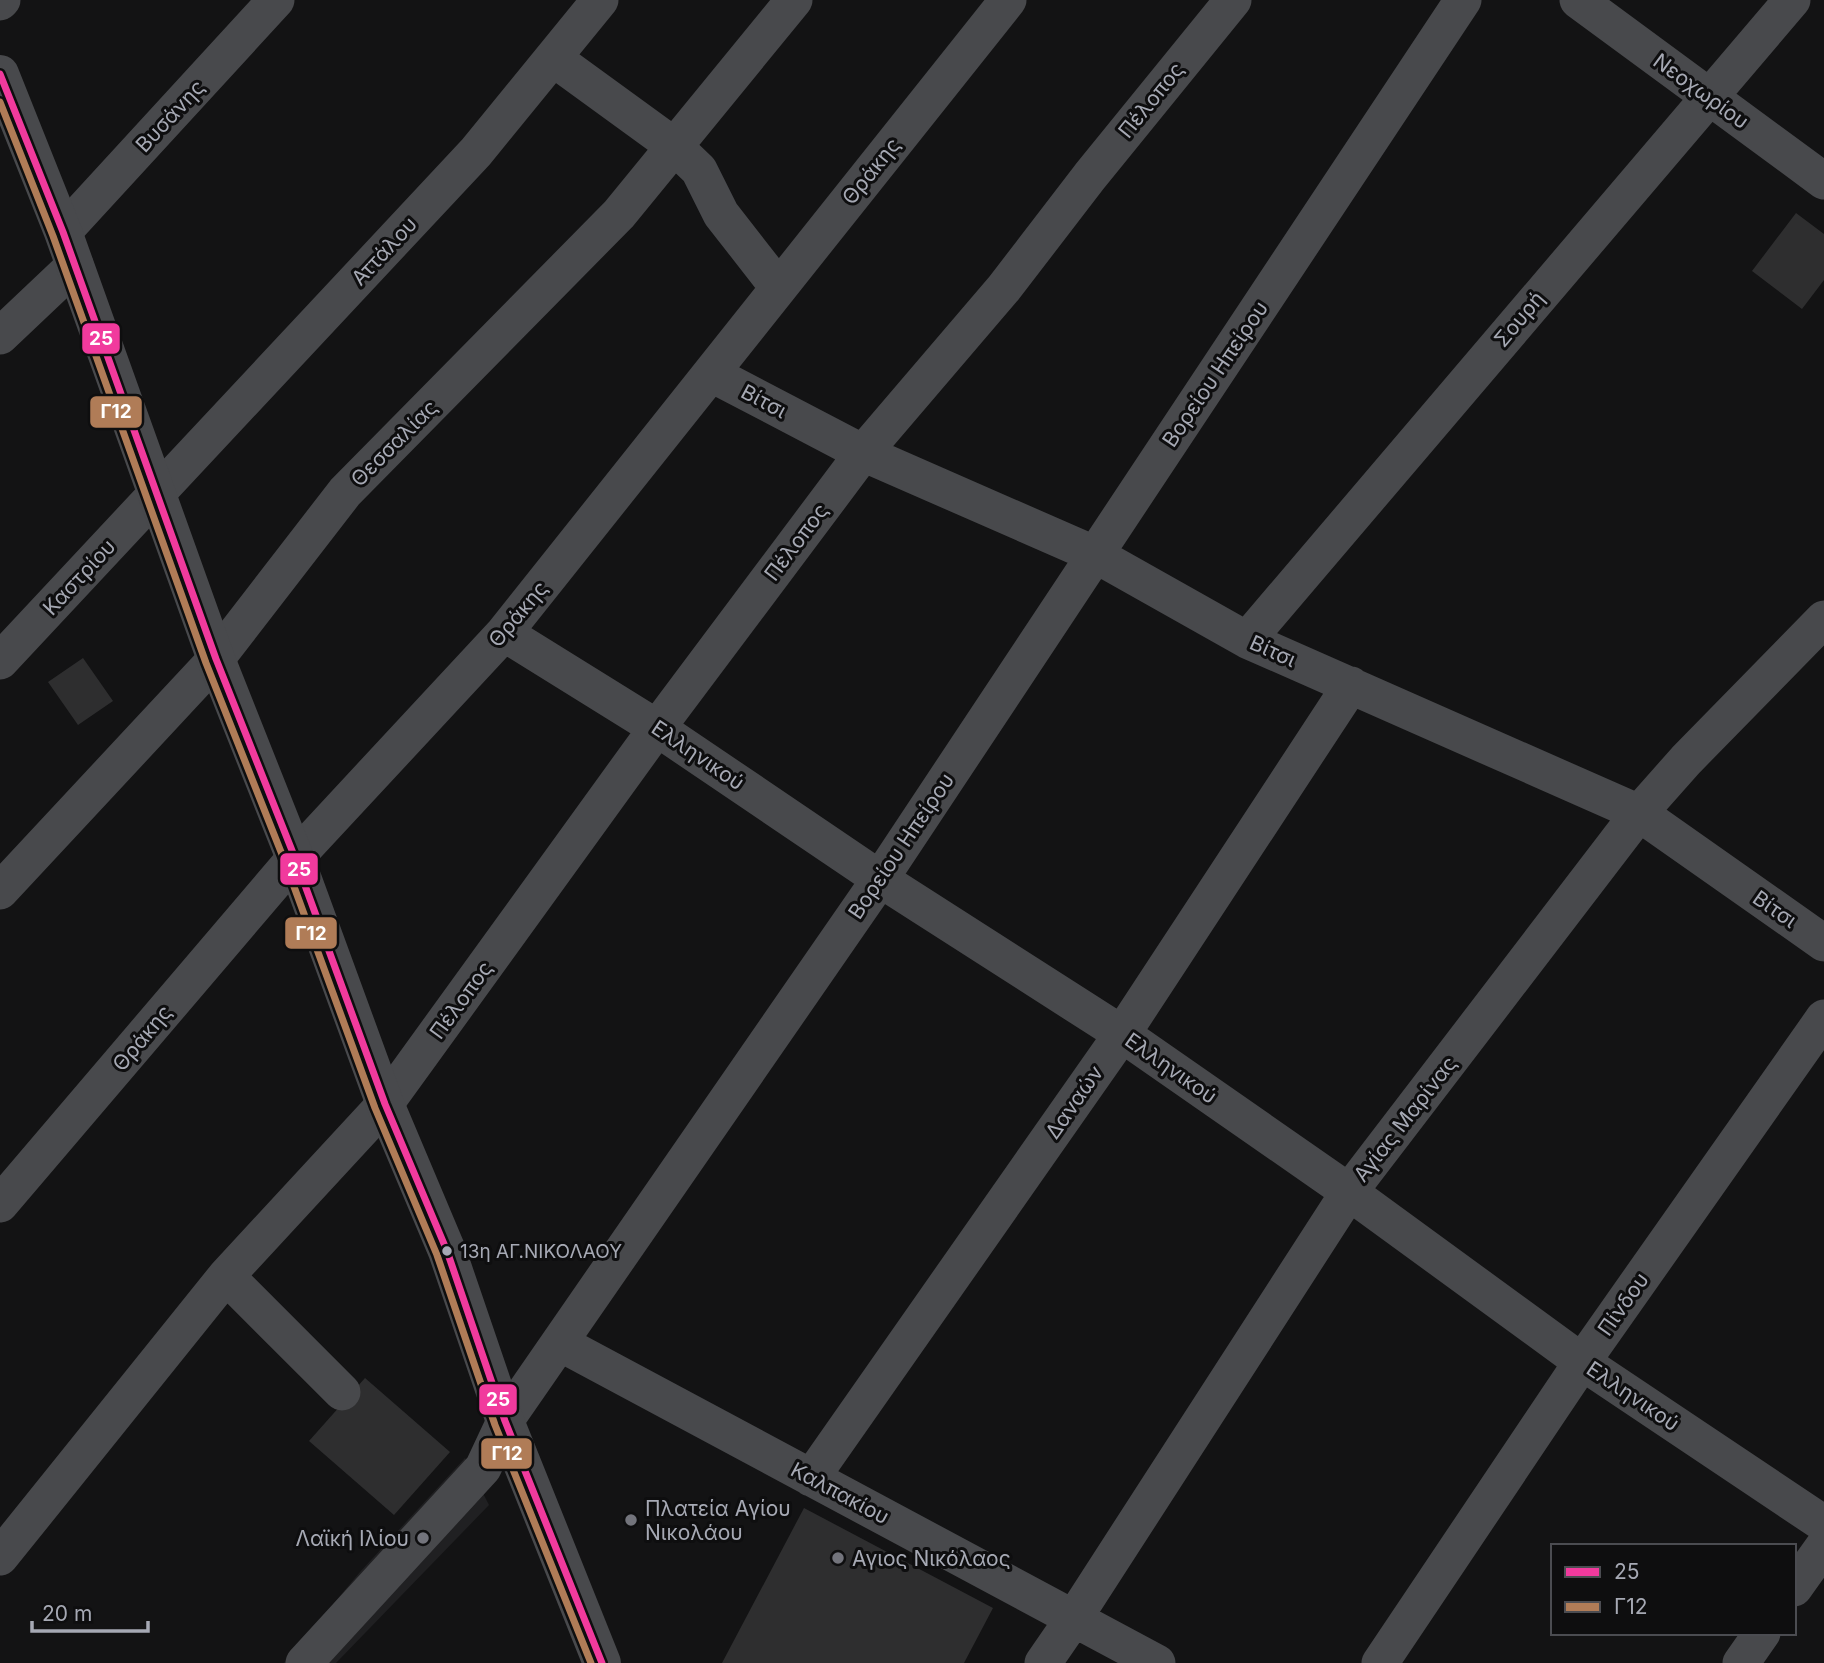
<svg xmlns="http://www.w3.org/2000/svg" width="1824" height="1663" font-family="Inter,sans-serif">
  <rect width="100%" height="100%" fill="#131314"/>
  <!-- built -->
  <path fill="#202022" d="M465,1458L489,1505L336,1663H284L360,1572Z"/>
  <!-- building -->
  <path fill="#2e2e2f" d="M1796,213L1824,234V280L1802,309L1752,271Z
    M83,658L113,701L78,725L48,682Z
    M365,1378L450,1452L394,1515L309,1441Z
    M804,1508L993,1608L964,1663H722Z"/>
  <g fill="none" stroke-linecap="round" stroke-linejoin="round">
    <!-- minor -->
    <path stroke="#48494c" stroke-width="37" d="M1578,0L1824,181
      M0,2L2,0
      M553,58L674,146L699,170L721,214L778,287
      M63,232L276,0
      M0,336L75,265
      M712,374L863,453L1096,555L1247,640L1639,813L1824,943
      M504,633L657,728L880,879L1122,1034L1349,1192L1582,1362L1824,1524
      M1247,640L1792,0
      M0,661L476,152L600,0
      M0,891L216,659L345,492L619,214L794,0
      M0,1204L295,858L504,633L1008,0
      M226,1276L342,1392
      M560,1343L1157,1663
      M811,1478L1122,1034L1351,685
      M0,1557L226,1276L385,1104L657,728L863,453L1004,288L1090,176L1233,0
      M1794,1588L1824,1546
      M304,1663L483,1468L505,1421L880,879L1463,0
      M1043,1663L1074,1618L1349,1192L1639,813L1686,760L1824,619
      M1380,1663L1582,1362L1824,1018
      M1741,1663L1762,1633"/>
    <!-- tertiary -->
    <path stroke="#48494c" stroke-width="38" d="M0,74L63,232L216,659L295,858L385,1104L447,1251L505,1421L602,1663"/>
    <!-- bus-1 casing -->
    <g stroke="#0e0e0f" stroke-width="12">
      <path id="bus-1" d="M0,74L63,232L216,659L295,858L385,1104L447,1251L505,1421L602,1663"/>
    </g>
    <!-- bus-2 casing -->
    <g stroke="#0e0e0f" stroke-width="12">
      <path id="bus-2" d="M0,102L53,236L206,663L285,862L375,1108L437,1255L495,1425L591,1663"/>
    </g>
    <!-- bus-1 -->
    <use href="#bus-1" stroke="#f13a9d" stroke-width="7"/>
    <!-- bus-2 -->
    <use href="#bus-2" stroke="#b07c57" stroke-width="7"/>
  </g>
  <!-- markers -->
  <circle fill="#a6a9b4" stroke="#0e0e0f" stroke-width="2.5" cx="447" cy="1251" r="6"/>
  <g fill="#73747c" stroke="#0e0e0f" stroke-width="2.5">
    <circle cx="631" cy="1520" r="7"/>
    <circle cx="423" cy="1538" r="7"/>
    <circle cx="838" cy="1558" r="7"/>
  </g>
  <g text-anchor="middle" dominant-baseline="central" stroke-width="6" stroke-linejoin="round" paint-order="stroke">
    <!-- bus labels -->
    <g font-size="19" fill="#a6a9b4" stroke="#0e0e0f" text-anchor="start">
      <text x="460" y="1251">13η ΑΓ.ΝΙΚΟΛΑΟΥ</text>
    </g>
    <!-- street labels -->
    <g font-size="21" fill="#a6a9b4" stroke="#0e0e0f">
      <text transform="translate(1701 91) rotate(36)">Νεοχωρίου</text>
      <text transform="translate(1151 100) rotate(-51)">Πέλοπος</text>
      <text transform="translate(170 116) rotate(-47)">Βυσάνης</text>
      <text transform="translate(871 171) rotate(-51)">Θράκης</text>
      <text transform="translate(384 251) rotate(-47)">Αττάλου</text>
      <text transform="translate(1519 319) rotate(-50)">Σουρή</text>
      <text transform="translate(1215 374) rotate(-56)">Βορείου Ηπείρου</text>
      <text transform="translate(764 401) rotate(28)">Βίτσι</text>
      <text transform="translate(394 443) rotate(-45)">Θεσσαλίας</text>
      <text transform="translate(796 542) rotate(-53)">Πέλοπος</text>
      <text transform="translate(79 577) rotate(-47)">Καστρίου</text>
      <text transform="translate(518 614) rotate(-50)">Θράκης</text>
      <text transform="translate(1273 651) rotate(24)">Βίτσι</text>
      <text transform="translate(698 755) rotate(34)">Ελληνικού</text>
      <text transform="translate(901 846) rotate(-56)">Βορείου Ηπείρου</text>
      <text transform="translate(1775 909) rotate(35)">Βίτσι</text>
      <text transform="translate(461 1000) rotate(-54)">Πέλοπος</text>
      <text transform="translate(142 1038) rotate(-50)">Θράκης</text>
      <text transform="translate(1171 1068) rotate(35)">Ελληνικού</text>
      <text transform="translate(1074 1102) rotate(-55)">Δαναών</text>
      <text transform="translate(1405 1119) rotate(-52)">Αγίας Μαρίνας</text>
      <text transform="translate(1623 1304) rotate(-55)">Πίνδου</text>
      <text transform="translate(1633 1396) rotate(34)">Ελληνικού</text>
      <text transform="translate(840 1493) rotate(28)">Καλπακίου</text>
    </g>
    <!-- poi labels -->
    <g font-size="21" fill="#a6a9b4" stroke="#0e0e0f" text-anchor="start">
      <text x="645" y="1508">Πλατεία Αγίου<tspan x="645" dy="24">Νικολάου</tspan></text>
      <text x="409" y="1538" text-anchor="end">Λαϊκή Ιλίου</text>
      <text x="852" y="1558">Αγιος Νικόλαος</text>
    </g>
  </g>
  <g stroke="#0e0e0f" stroke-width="2.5">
    <rect x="81" y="322" width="40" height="33" rx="7" fill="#f13a9d"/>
    <rect x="89" y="395" width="54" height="34" rx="7" fill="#b07c57"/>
    <rect x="279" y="852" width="40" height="34" rx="7" fill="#f13a9d"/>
    <rect x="284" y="916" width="54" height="34" rx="7" fill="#b07c57"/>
    <rect x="478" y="1383" width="40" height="33" rx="7" fill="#f13a9d"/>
    <rect x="480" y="1437" width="53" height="33" rx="7" fill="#b07c57"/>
  </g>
  <g font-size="19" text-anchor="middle" font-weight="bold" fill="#fff">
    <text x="101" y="345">25</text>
    <text x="116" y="418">Γ12</text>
    <text x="299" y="876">25</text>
    <text x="311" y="940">Γ12</text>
    <text x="498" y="1406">25</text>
    <text x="507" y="1460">Γ12</text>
  </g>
  <!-- legend -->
  <rect x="1551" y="1544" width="245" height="91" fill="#0e0e0f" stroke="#4b4c51" stroke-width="2"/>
  <rect x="1565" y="1567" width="35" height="10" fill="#f13a9d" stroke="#4b4c51" stroke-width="2"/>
  <text x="1614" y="1579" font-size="21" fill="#a6a9b4">25</text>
  <rect x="1565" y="1602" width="35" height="10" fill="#b07c57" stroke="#4b4c51" stroke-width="2"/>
  <text x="1614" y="1614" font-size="21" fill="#a6a9b4">Γ12</text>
  <!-- scale -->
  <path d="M32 1621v10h116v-10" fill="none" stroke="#a6a9b4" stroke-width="3.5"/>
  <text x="42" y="1621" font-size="21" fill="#a6a9b4" stroke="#0e0e0f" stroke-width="5" paint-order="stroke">20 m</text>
</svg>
